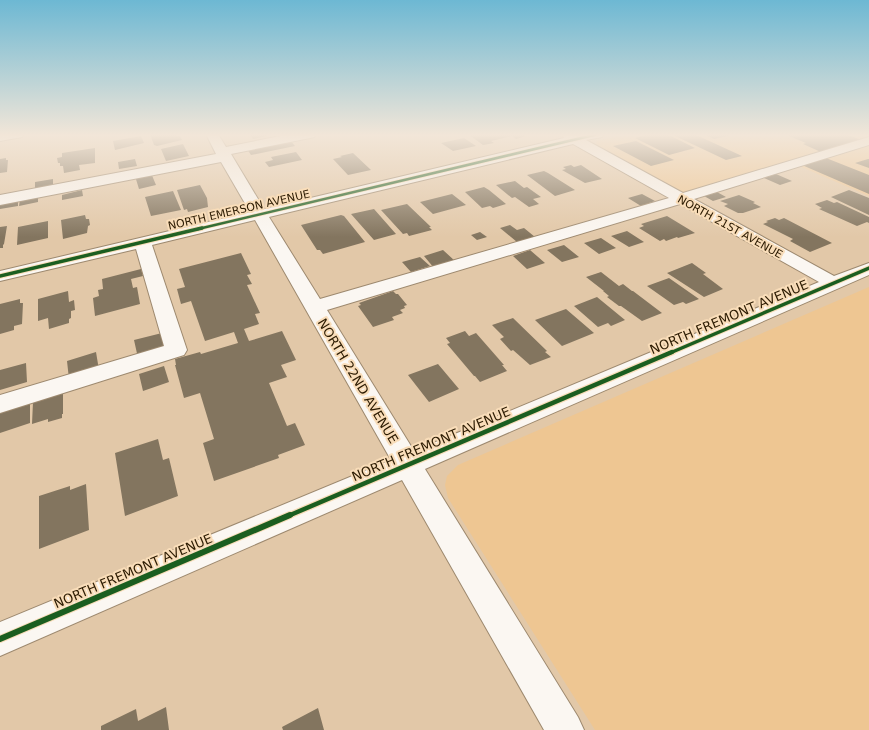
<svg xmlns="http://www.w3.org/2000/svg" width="869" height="730" font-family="'DejaVu Sans',sans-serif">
  <rect width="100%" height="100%" fill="#e2c8a8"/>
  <!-- built -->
  <path fill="#eec692" d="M626,134H854L869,140V196L799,166L691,198L601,148L596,143L597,141Z
    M869,287V730H595L448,498L445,485L447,476L458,465Z"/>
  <!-- building -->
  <path fill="#83755f" d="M150,134H177V136H180L182,140L157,146L154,145Z
    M250,134H266L267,136L253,139Z
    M468,134H523L526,136L516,139L512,136L491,141L494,143L483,145Z
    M649,134H667L695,148L669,155L635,138Z
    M671,134H694L742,156L726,160Z
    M703,134H732V135L714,139Z
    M784,134H846L861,140L821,152L803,144L806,143Z
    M141,136L144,143L115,150L113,141Z
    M464,138L476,146L453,151L441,143Z
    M290,140L295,146L251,155L247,149Z
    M636,141L674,160L651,166L613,146Z
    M183,144L189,156L166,161L161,149Z
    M95,148V163L79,165L80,170L64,173L63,166H60V163H58L57,158L62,157V153Z
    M296,152L302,160L269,167L265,162L273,160L271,157Z
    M353,153L371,170L348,175L333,159L342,157L340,156Z
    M6,158V160H8L7,172L0,173V159Z
    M826,158L869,175V194L802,165Z
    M135,159L137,166L119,169L118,162Z
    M868,159H869V168L855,163Z
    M571,165L574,167L581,165L602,179L585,183L562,170L566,169L563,167Z
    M544,171L548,173L575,190L555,196L527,175Z
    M151,173L156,185L139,189L135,176Z
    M776,174L792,181L780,185L764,178Z
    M53,179V185L35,189V182Z
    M515,181L524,188L527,187L541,197L533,199L539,204L529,207L515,197L512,198L496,185Z
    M200,185L207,198L208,207L188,212L187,209L184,210L177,190Z
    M484,187L489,190L506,204L493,208L490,206L482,208L465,192Z
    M82,190L83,196L62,200V195Z
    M849,190L869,198V215L831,197Z
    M173,191L181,210L151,216L145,197Z
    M717,192L726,197L713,201L704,196Z
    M452,194L466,205L433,214L420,202Z
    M642,194L655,201L641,206L628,198Z
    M38,195V202L19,206L20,199Z
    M739,195L755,202L753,203L761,207L743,213H738L724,206L728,204L720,201Z
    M18,199V206L0,209V203Z
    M827,200L834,203L837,202L869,217V223L867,222L857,226L819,209L822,208L815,204Z
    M407,204L431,227H429L432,230L409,236L407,233L403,234L381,210Z
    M374,209L396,234L374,240L351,214Z
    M85,215L86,219H89L90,225L88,226L87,233L63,239L61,220Z
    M341,215L344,216L365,242L323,254L320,250H317L301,225Z
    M667,216L695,233L678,238L677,237L666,241L664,239L660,241L639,228L644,226L641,224Z
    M775,218L779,220L784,218L832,243L810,252L790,241L793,239L763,224L768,222L766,221Z
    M48,221V238L17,245L18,227Z
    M510,225L517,230L524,228L535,237L517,242L500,228Z
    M7,226L4,244L3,245V248H0V227Z
    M627,231L644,242L629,247L611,236Z
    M480,232L487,237L477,240L471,235Z
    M601,238L616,248L599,254L584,243Z
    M564,245L579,257L562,262L547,250Z
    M443,250L455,261L434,268L424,256Z
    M530,250L545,263L527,269L513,256Z
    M241,253L251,274L247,275L252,284L247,285L260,313L255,314L259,324L244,329L249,341L282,331L296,360L281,365L287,377L269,383L287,426L295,423L305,445L278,455L279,458L214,481L203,443L214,439L200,393L184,398L175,365H176L175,359L200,352L201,354L238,343L234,332L205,341L191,301L181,304L177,289L185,287L179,269Z
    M420,257L430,266L411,272L402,262Z
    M692,263L706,273L703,274L723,289L704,297L667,273Z
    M141,269L143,276L131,279L133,288L137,287L140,304L95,316L93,298L99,296L98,290L103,289L102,279Z
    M601,272L619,286L623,284L632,291H633L662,313L642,321L621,306H619L607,297L609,296L603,291H604L586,277Z
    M669,278L699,299L686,304L683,302L674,305L647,286Z
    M68,291L69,302L74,300L75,310L71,311V318L69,319V323L49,329L48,318L38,321V299Z
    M393,291L396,294H398L407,305L404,306L405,308L400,310L403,313L392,317L394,320L373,327L358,306L361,305L359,303Z
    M597,297L625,320L611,326L608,323L598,327L574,306Z
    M20,299V303H23L22,324L14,326V330L0,334V304Z
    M566,309L594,333L562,346L535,320Z
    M513,318L547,351L545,352L551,357L530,365L513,350L511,351L500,339L504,337L492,325Z
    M465,331L469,336L476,333L504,365H502L507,371L480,382L475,376H474L447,344L450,343L446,338Z
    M162,333L165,350L138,358L134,340Z
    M96,352L99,370L69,379L67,361Z
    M26,363L27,382L0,390V370Z
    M438,364L459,389L429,402L408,375Z
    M164,366L169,382L143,391L139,374Z
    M63,393V414H62V418L48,422V419L32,424L33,402Z
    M30,404V423L0,433V413Z
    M158,439L163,460L169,458L178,496L125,516L115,453Z
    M86,484L89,530L39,549V496L70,486V490Z
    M166,707L169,730H101V726L136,709L138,721Z
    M318,708L324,730H283L282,727Z"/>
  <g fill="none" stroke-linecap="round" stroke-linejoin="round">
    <!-- minor casing -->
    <g stroke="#9d896f" stroke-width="2">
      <path id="minor" d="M0,134H24L22,137L0,141Z
        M206,134H218L226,147L290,134H316L314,137L310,138L231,154L264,209L564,138L563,136L564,134H604L602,137L586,140L683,193L869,137V145L694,199L834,276L869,263V275L425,469L578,717L584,730H544L402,480L0,656V622L391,460L255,220L152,245L187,350L184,355L0,413V395L164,346L136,249L0,281V271L250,212L221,162L0,205V195L216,154ZM573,144L669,198L320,299L269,217ZM680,204L819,282L414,451L327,310Z"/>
    </g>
    <!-- minor -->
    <use href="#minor" fill="#fbf7f2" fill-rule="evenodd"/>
    <!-- cycleway-far3 casing -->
    <g stroke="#f9ddb9" stroke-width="4">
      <path id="cycleway-far3" d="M198,229L598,134"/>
    </g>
    <!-- cycleway-far2 casing -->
    <g stroke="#f9ddb9" stroke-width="5.5">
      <path id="cycleway-far2" d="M0,276L202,228
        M670,353L869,268"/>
    </g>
    <!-- cycleway-far1 casing -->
    <g stroke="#f9ddb9" stroke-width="7">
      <path id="cycleway-far1" d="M288,516L672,352"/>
    </g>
    <!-- cycleway casing -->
    <g stroke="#f9ddb9" stroke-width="8">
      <path id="cycleway" d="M0,639L290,515"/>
    </g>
    <!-- cycleway-far3 -->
    <use href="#cycleway-far3" stroke="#1b5e20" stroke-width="2.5"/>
    <!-- cycleway-far2 -->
    <use href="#cycleway-far2" stroke="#1b5e20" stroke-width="3.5"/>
    <!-- cycleway-far1 -->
    <use href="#cycleway-far1" stroke="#1b5e20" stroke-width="4.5"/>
    <!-- cycleway -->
    <use href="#cycleway" stroke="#1b5e20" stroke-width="6"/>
  </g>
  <!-- sky -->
  <linearGradient id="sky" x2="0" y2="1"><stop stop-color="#6db8d3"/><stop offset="0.57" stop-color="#f2e6d8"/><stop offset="1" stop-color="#f2e6d8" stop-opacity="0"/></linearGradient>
  <rect width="869" height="237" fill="url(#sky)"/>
  <g text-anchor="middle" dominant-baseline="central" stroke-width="4" stroke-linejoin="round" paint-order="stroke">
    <!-- far-street labels -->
    <g font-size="11" fill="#2c1b02" stroke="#f9ddb9">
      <text transform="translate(239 210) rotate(-13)">NORTH EMERSON AVENUE</text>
      <text transform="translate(730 227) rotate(29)">NORTH 21ST AVENUE</text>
    </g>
    <!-- street labels -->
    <g font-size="13" fill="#2c1b02" stroke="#f9ddb9">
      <text transform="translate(729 317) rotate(-23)">NORTH FREMONT AVENUE</text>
      <text transform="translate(358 381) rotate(59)">NORTH 22ND AVENUE</text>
      <text transform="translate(431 444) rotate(-23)">NORTH FREMONT AVENUE</text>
      <text transform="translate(133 571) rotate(-23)">NORTH FREMONT AVENUE</text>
    </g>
  </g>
</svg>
